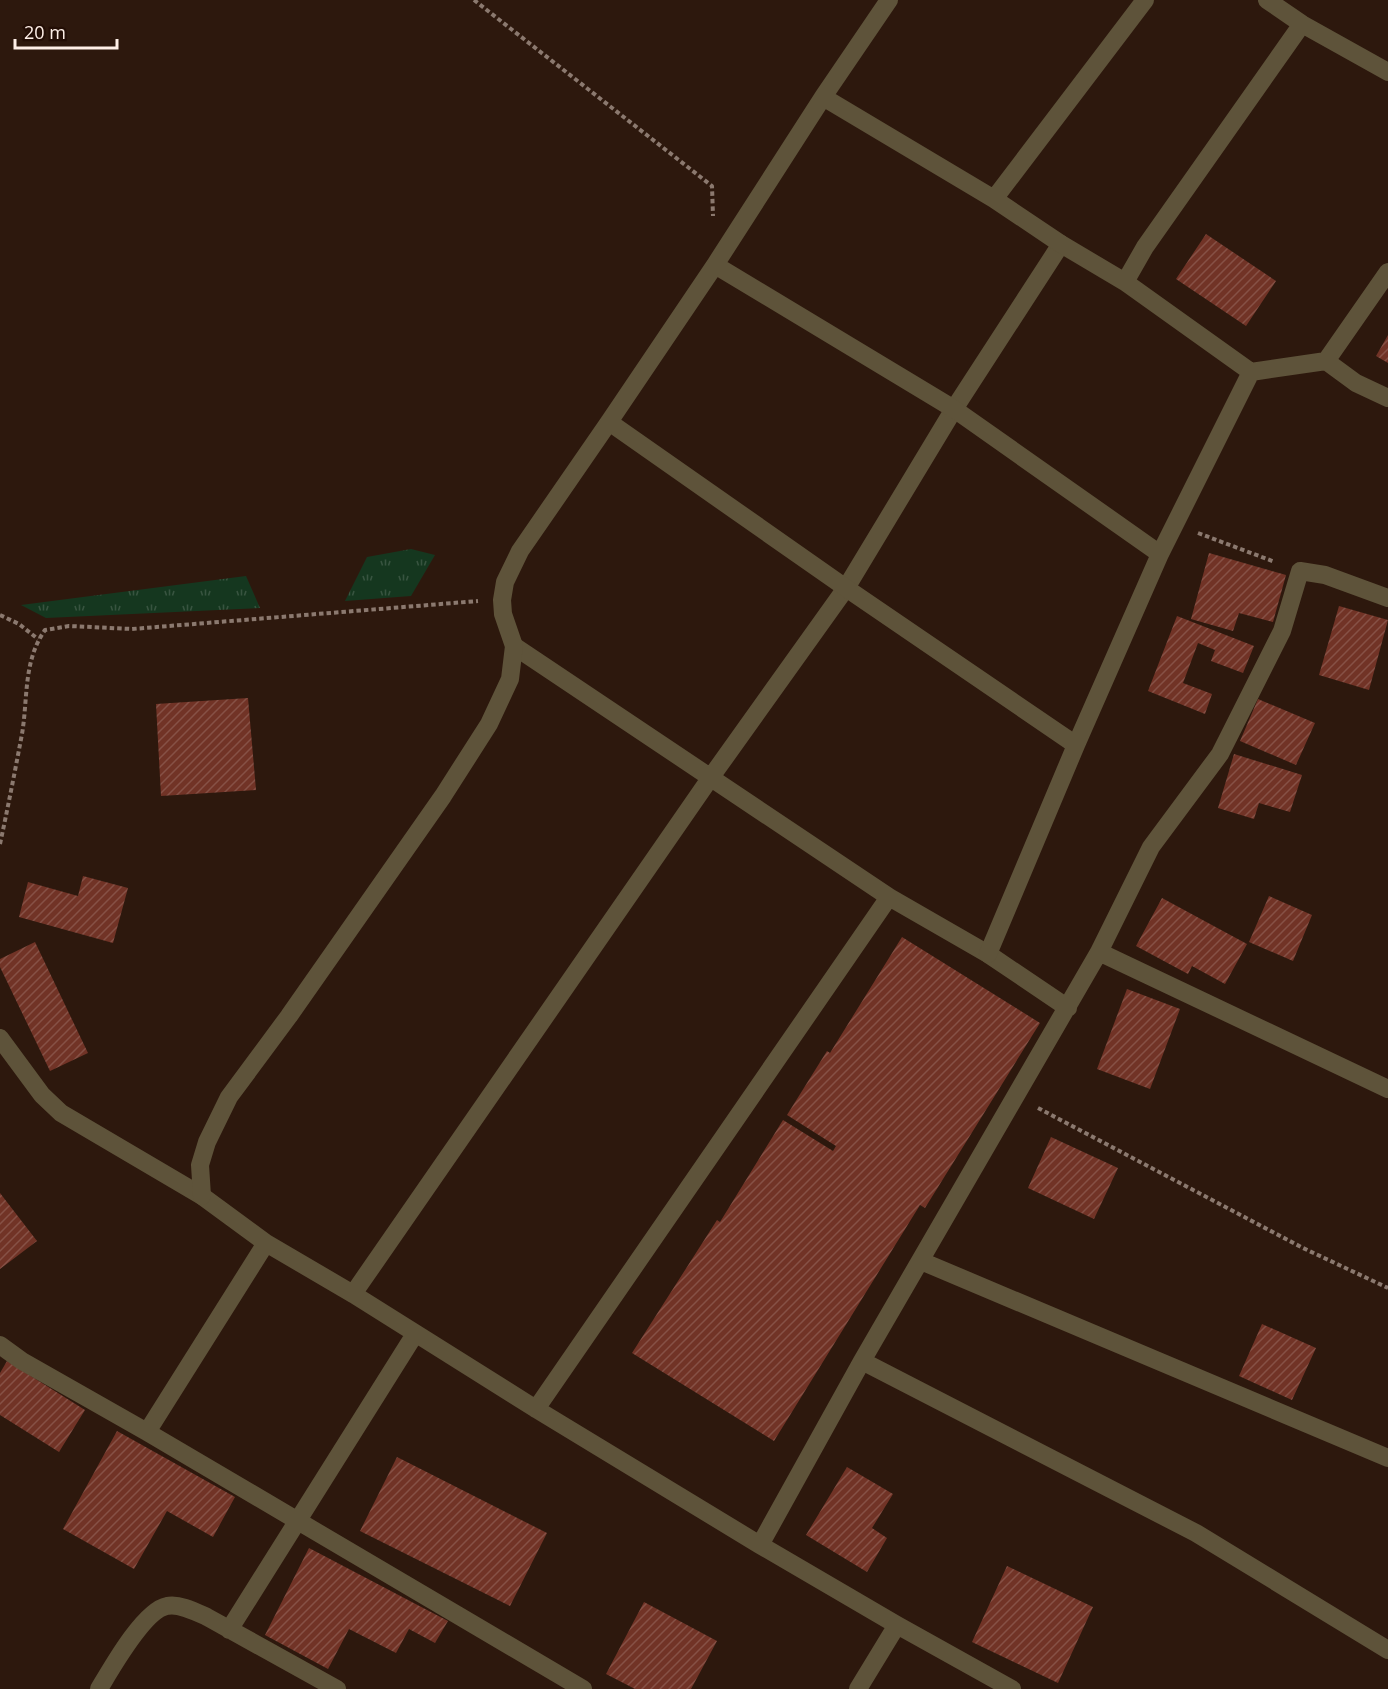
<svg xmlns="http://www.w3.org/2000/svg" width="1388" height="1689" font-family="'Open Sans',sans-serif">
  <defs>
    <pattern id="grass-tufts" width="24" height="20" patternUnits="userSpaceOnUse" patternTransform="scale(1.5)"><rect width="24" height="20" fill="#15371f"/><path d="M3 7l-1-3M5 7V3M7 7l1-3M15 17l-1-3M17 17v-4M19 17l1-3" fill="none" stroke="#385440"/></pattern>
    <pattern id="building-hatch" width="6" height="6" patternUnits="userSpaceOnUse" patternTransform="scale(1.5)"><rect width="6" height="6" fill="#713326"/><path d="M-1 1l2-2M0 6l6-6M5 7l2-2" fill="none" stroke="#865146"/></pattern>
  </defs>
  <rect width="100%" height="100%" fill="#2d180d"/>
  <!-- grass -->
  <path fill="url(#grass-tufts)" d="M411,549L435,555L411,596L345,601L367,557Z
    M246,576L260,608L46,618L21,605Z"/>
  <!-- building -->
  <path fill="url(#building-hatch)" d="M1206,234L1276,281L1246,326L1176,279Z
    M1388,335V363L1376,356Z
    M1209,553L1286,575L1273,622L1239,613L1233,631L1191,619Z
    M1339,606L1388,620L1369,690L1319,675Z
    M1177,616L1254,646L1243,673L1211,661L1215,650L1198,643L1183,683L1212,694L1205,714L1148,691Z
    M248,698L256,790L161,796L156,704Z
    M1258,699L1315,723L1296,765L1240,741Z
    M1234,754L1302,775L1290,812L1259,803L1254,819L1218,808Z
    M83,876L128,888L113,943L19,917L28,882L78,896Z
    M1269,896L1312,915L1293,961L1249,942Z
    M1162,898L1247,944L1225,984L1192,966L1188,974L1136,946Z
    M902,937L1040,1023L925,1208L920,1205L774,1441L632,1353L717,1220L720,1222L783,1120L833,1151L836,1146L787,1115L827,1051L830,1053Z
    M35,942L88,1053L50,1071L0,967V959Z
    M1127,989L1180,1009L1150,1089L1097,1069Z
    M1051,1137L1118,1168L1094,1219L1028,1188Z
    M0,1193L37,1241L0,1269Z
    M1262,1324L1316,1348L1292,1400L1239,1376Z
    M7,1361L85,1410L59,1452L0,1415V1373Z
    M117,1431L235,1497L213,1537L167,1511L134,1569L63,1529Z
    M397,1457L547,1533L510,1606L360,1531Z
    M847,1467L893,1494L872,1528L887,1538L867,1572L806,1535Z
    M309,1548L448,1621L435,1643L409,1629L396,1653L349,1629L328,1669L265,1635Z
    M1007,1566L1093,1607L1058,1683L972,1642Z
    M644,1602L717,1641L691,1689H635L606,1674Z"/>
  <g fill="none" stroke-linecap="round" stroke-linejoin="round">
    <!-- path -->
    <path stroke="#8b796f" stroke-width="4" stroke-dasharray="4.5 3" stroke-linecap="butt" d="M474,0L712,186L713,216
      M1198,533L1275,562
      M0,615L19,624L38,639
      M0,844C8,807 15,771 22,734C28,699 23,661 45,630L69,626L132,629L478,601
      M1038,1108L1303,1248L1388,1288"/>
    <!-- lane -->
    <path stroke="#5e533a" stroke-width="18" d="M514,646L889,897L988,954L1068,1008
      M1099,952L1388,1089
      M0,1038L42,1095L61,1113L202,1196L266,1243L353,1294L536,1409L760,1545L897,1625L1012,1689
      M921,1261L1388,1458
      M353,1294L711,777L846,588L954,409L1061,244
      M0,1345L22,1361L147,1432L583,1689
      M862,1361L1196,1533L1388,1650
      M536,1409L889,897
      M147,1432L266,1243
      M760,1545L862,1361L1099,952L1151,847L1220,754L1282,631L1300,571L1325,575L1388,598
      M229,1630L415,1334
      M99,1689C111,1669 144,1610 167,1606C179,1603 196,1612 207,1617L337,1689
      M858,1689L897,1625"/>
    <!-- street -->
    <path stroke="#5e533a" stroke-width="18" d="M1267,0L1302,24L1388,72
      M823,97L994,199L1061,244L1125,282L1251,372
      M994,199L1145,0
      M715,265L954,409L1160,554
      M1125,282L1145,247L1302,24
      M1326,361L1388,272
      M609,422L846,588L1076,745
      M988,954L1076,745L1160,554L1251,372L1326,361L1356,383L1388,398
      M202,1196L200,1165L207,1142L229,1097L289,1016L443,796L489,724L510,679L514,646L503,614L502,600L505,582L520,551L609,422L715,265L823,97L889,0"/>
  </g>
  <!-- scale -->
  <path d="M15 39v9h102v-9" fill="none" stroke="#feefe7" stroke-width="3"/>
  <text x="24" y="39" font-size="18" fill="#feefe7" stroke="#230e05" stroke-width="4.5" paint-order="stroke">20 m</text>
</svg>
